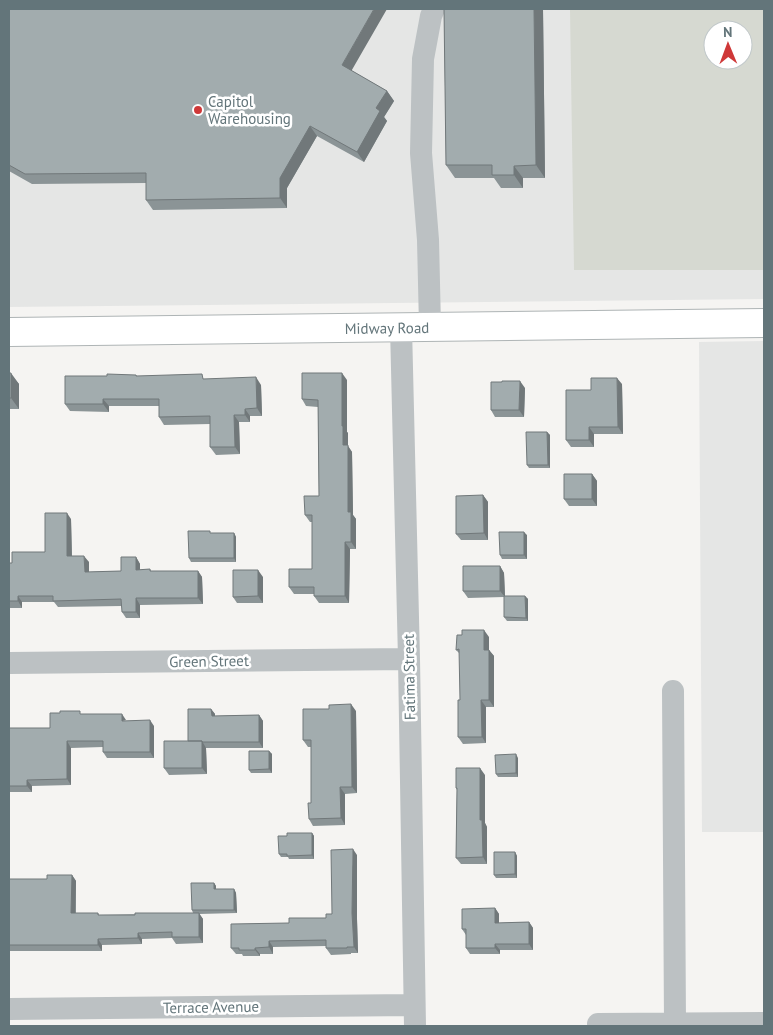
<svg xmlns="http://www.w3.org/2000/svg" width="773" height="1035" font-family="'PT Sans',sans-serif">
  <rect width="100%" height="100%" fill="#f5f4f2"/>
  <!-- built -->
  <path fill="#e5e6e5" fill-rule="evenodd" d="M9,9H764V299L9,307ZM713,30H743V60H713Z
    M764,341V832H702L699,342Z"/>
  <!-- green -->
  <path fill="#d6d9d1" fill-rule="evenodd" d="M570,9H764V270H574ZM713,30H743V60H713Z"/>
  <g fill="none" stroke-linecap="round" stroke-linejoin="round">
    <!-- major casing -->
    <g stroke="#aeb4b5" stroke-width="30">
      <g id="major">
        <path id="s1" d="M9,332L764,323"/>
      </g>
    </g>
    <!-- minor -->
    <path stroke="#bcc1c3" stroke-width="22" d="M430,326L428,240L421,153L423,59L431,16L434,9
      M401,327L409,659L415,1026
      M9,663L409,659
      M673,691L675,1023
      M9,1009L414,1005
      M598,1024L764,1023"/>
    <!-- major -->
    <use href="#major" stroke="#fff" stroke-width="28"/>
  </g>
  <!-- wall -->
  <path fill="#8b9496" d="M9,9L352,71L387,91L394,101L384,117L387,121L364,162L317,136L287,188V208L153,210L146,200V183L32,184L9,171Z
    M444,9H543L545,178H523V188H501L494,178H455L446,165Z
    M9,373L19,384V409H9Z
    M136,375L137,376L206,379L261,385L262,416H250V422H239L240,454L216,455L210,447V424L164,425L159,417V406H109V412L70,411L65,404L107,376Z
    M347,380V432L348,433V446L352,452L353,515L356,519V549H350L349,603H319L314,596V594H294L289,587L312,569V522H310L305,515L319,496L318,407L306,406L302,399Z
    M622,384L623,434H594V447H571L566,440L591,390Z
    M525,388L524,417H495L491,410Z
    M547,432L550,435V468H529L527,465Z
    M592,474L597,481V506H569L564,499Z
    M483,495L488,502V540H461L456,534Z
    M71,519L72,556L89,562V572L121,571L136,557L140,564V570L150,569L151,571H198L202,577L203,604L140,605V618H126L122,612V606L58,607L54,602H22V608H9V563H12L45,552Z
    M212,533H234L236,537V562H191L189,558Z
    M527,535V559H502L500,555Z
    M500,566L504,573L505,596H525L528,599V621H507L504,617V597L468,598L463,591Z
    M263,577V603H237L233,597Z
    M489,637V650L494,656V707H486V743L463,744L458,737L460,700V654L456,650Z
    M211,709L215,714V716L259,715L263,721V748H206L207,774L169,775L164,768L188,741Z
    M356,711L357,793L345,794V825L313,826L309,819L311,803V747H308L303,740Z
    M82,714L126,721L154,726V758H107L103,752V747L71,748V785L32,786V792H10L9,790V728H50Z
    M269,751L272,754V773H251L249,770Z
    M518,758V777H498L496,774Z
    M485,775V823L487,827V864H461L456,858L457,790L456,788Z
    M312,833L314,836V859H289L288,857H281L279,854L287,836Z
    M515,852L517,856V878H496L494,875Z
    M357,855V919L358,953H351V954L331,955L326,948V946L273,947V954H260V956H243L242,954H236L231,948L289,923L326,918L332,914Z
    M72,875L76,881V913H98L99,915L193,913L192,910L214,883L216,886V889H234L236,893L237,913L199,914L203,919V943L176,944L172,938L142,939V944L102,945V951H9V879H47Z
    M495,908L499,914V923L529,922L533,928V950H500V954H470L466,948V935L462,929Z"/>
  <!-- shaded-wall -->
  <path fill="#71787a" d="M374,9H387L349,75L342,65Z
    M534,9H543L545,178L536,165Z
    M387,91L394,101L384,117L387,121L364,162L357,152L376,108Z
    M310,126L317,136L287,188V208L280,198V178Z
    M514,166L523,178V188L514,175Z
    M11,373L19,384V409L11,398Z
    M342,373L347,380V432L348,433V446L352,452L353,515L356,519V549L351,542L348,512L342,426Z
    M256,377L261,385L262,416L257,408Z
    M617,378L622,384L623,434L618,427Z
    M520,381L525,388L524,417L519,410Z
    M103,399L109,406V412L103,404Z
    M245,409L250,416V422L245,415Z
    M234,415L239,422L240,454L235,447Z
    M589,427L594,434V447L589,440Z
    M547,432L550,435V468L548,465Z
    M592,474L597,481V506L592,499Z
    M483,495L488,502V540L484,533Z
    M67,513L71,519L72,563L67,556Z
    M524,532L527,535V559L524,555Z
    M234,533L236,537V562L234,558Z
    M345,542L350,549L349,603L345,596Z
    M84,556L89,562V578L85,572Z
    M136,557L140,564V576L136,570Z
    M500,566L504,573L505,597L500,591Z
    M258,570L263,577V603L258,596Z
    M198,571L202,577L203,604L198,598Z
    M18,596L22,602V608L18,601Z
    M525,596L528,599V621L526,618Z
    M136,598L140,605V618L136,612Z
    M484,630L489,637V657L484,650Z
    M489,650L494,656V707L489,700Z
    M481,700L486,707V743L482,737Z
    M351,704L356,711L357,793L352,787Z
    M211,709L215,714V721L212,716Z
    M122,714L126,720L122,721Z
    M259,715L263,721V748L259,742Z
    M150,720L154,726V758L150,752Z
    M67,741L71,748V785L67,779Z
    M202,741L206,748L207,774L202,768Z
    M269,751L272,754V773L269,769Z
    M516,754L518,758V777L516,773Z
    M480,768L485,775V823L487,827V864L483,857L480,820Z
    M27,780L32,786V792L27,786Z
    M340,787L345,794V825L341,818Z
    M312,833L314,836V859L312,855Z
    M353,849L357,855V919L358,953L354,947L352,913Z
    M515,852L517,856V878L515,874Z
    M72,875L76,881L75,919L71,913Z
    M214,883L216,886V893L214,889Z
    M234,889L236,893L237,913L234,910Z
    M495,908L499,914V929L495,923Z
    M199,913L203,919V943L199,937Z
    M529,922L533,928V950L529,944Z
    M138,933L142,939V944L138,938Z
    M98,939L102,945V951L98,945Z
    M269,941L273,947V954L269,947Z
    M495,944L500,950V954L495,948Z
    M255,948L260,954V956L255,950Z"/>
  <!-- building -->
  <path fill="#a2acae" stroke="#71787a" d="M9,9H374L342,65L387,91L376,108L380,111L357,152L310,126L280,178V198L146,200V173L25,174L9,165Z
    M444,9H534L536,165L514,166V175H492V165H446Z
    M9,373H11V398H9Z
    M302,373H342V426H343V445H348V512H351V542H345V596H314V587H289V569H312V515H305L304,496H319L318,400L302,399Z
    M107,374L136,375V376L202,374L203,379L256,377L257,408L245,409V415H234L235,447H210V416L159,417V399H103V404H65V376H107Z
    M591,378H617L618,427H589V440H566V390H591Z
    M502,381H520L519,410H491V382H502Z
    M526,432H547L548,465H527Z
    M564,474H592V499H564Z
    M483,495L484,533L456,534V496Z
    M45,513H67V556H84L85,572L121,571V557H136V570L150,569V571H198V598H136V612H122L121,599L53,601V596H18V601H9V563H12V552H45Z
    M188,531H210V533H234V558H189Z
    M499,532H524V555H500Z
    M463,566H500V591H463Z
    M233,570H258V596L233,597Z
    M504,596H525L526,618L504,617Z
    M462,630H484V650H489V700H481L482,737H458V700H460L459,649L456,650L457,635H462Z
    M351,704L352,787H340L341,818L309,819L308,803H311V740H303V709H329V705Z
    M188,709H211L212,716L259,715V742H202V741H188Z
    M60,711H80V714H122V721L150,720V752H103V741H67V779L27,780V786H9V728H50V713H60Z
    M164,741H202V768H164Z
    M249,751H269V769L249,770Z
    M516,754V773L496,774L495,755Z
    M456,768H480V820H482L483,857L456,858L457,788H456Z
    M287,833H312V855L287,856V854H279L278,836H287Z
    M353,849L352,913L354,947H347V948H326V940L269,941V947L255,948V950H239V948H231V924L289,923V918H326V914H332L331,850Z
    M494,852H515V874L494,875Z
    M47,875H72L71,913H98V915H135V913H199V937H172V932L138,933V938L98,939V945H9V879H47Z
    M191,883H214V889H234V910H192Z
    M495,908V923L529,922V944H495V948H466V929H462V909Z"/>
  <!-- markers -->
  <circle fill="#cf3838" stroke="#fff" stroke-width="2" cx="198" cy="110" r="5"/>
  <g text-anchor="middle" dominant-baseline="central" stroke-width="5" stroke-linejoin="round" paint-order="stroke">
    <!-- poi labels -->
    <g font-size="15" fill="#63757a" stroke="#fff" text-anchor="start">
      <text x="208" y="101">Capitol<tspan x="208" dy="17">Warehousing</tspan></text>
    </g>
    <!-- street labels -->
    <g font-size="15" fill="#63757a" stroke="#fff">
      <text stroke="none"><textPath href="#s1" startOffset="378">Midway Road</textPath></text>
      <text transform="translate(209 661) rotate(-1)">Green Street</text>
      <text transform="translate(409 677) rotate(-91)">Fatima Street</text>
      <text transform="translate(211 1007) rotate(-1)">Terrace Avenue</text>
    </g>
  </g>
  <!-- border -->
  <rect width="773" height="1035" fill="none" stroke="#63757a" stroke-width="20"/>
  <!-- north arrow -->
  <g transform="translate(728 45) rotate(359)"><circle r="24" fill="#ffffff" stroke="#c1c8ca"/>
  <path d="M0-4L9 19L0 12L-9 19Z" fill="#cf3838"/>
  <text y="-8" font-size="14" font-weight="bold" text-anchor="middle" fill="#63757a">N</text>
  </g>
</svg>
